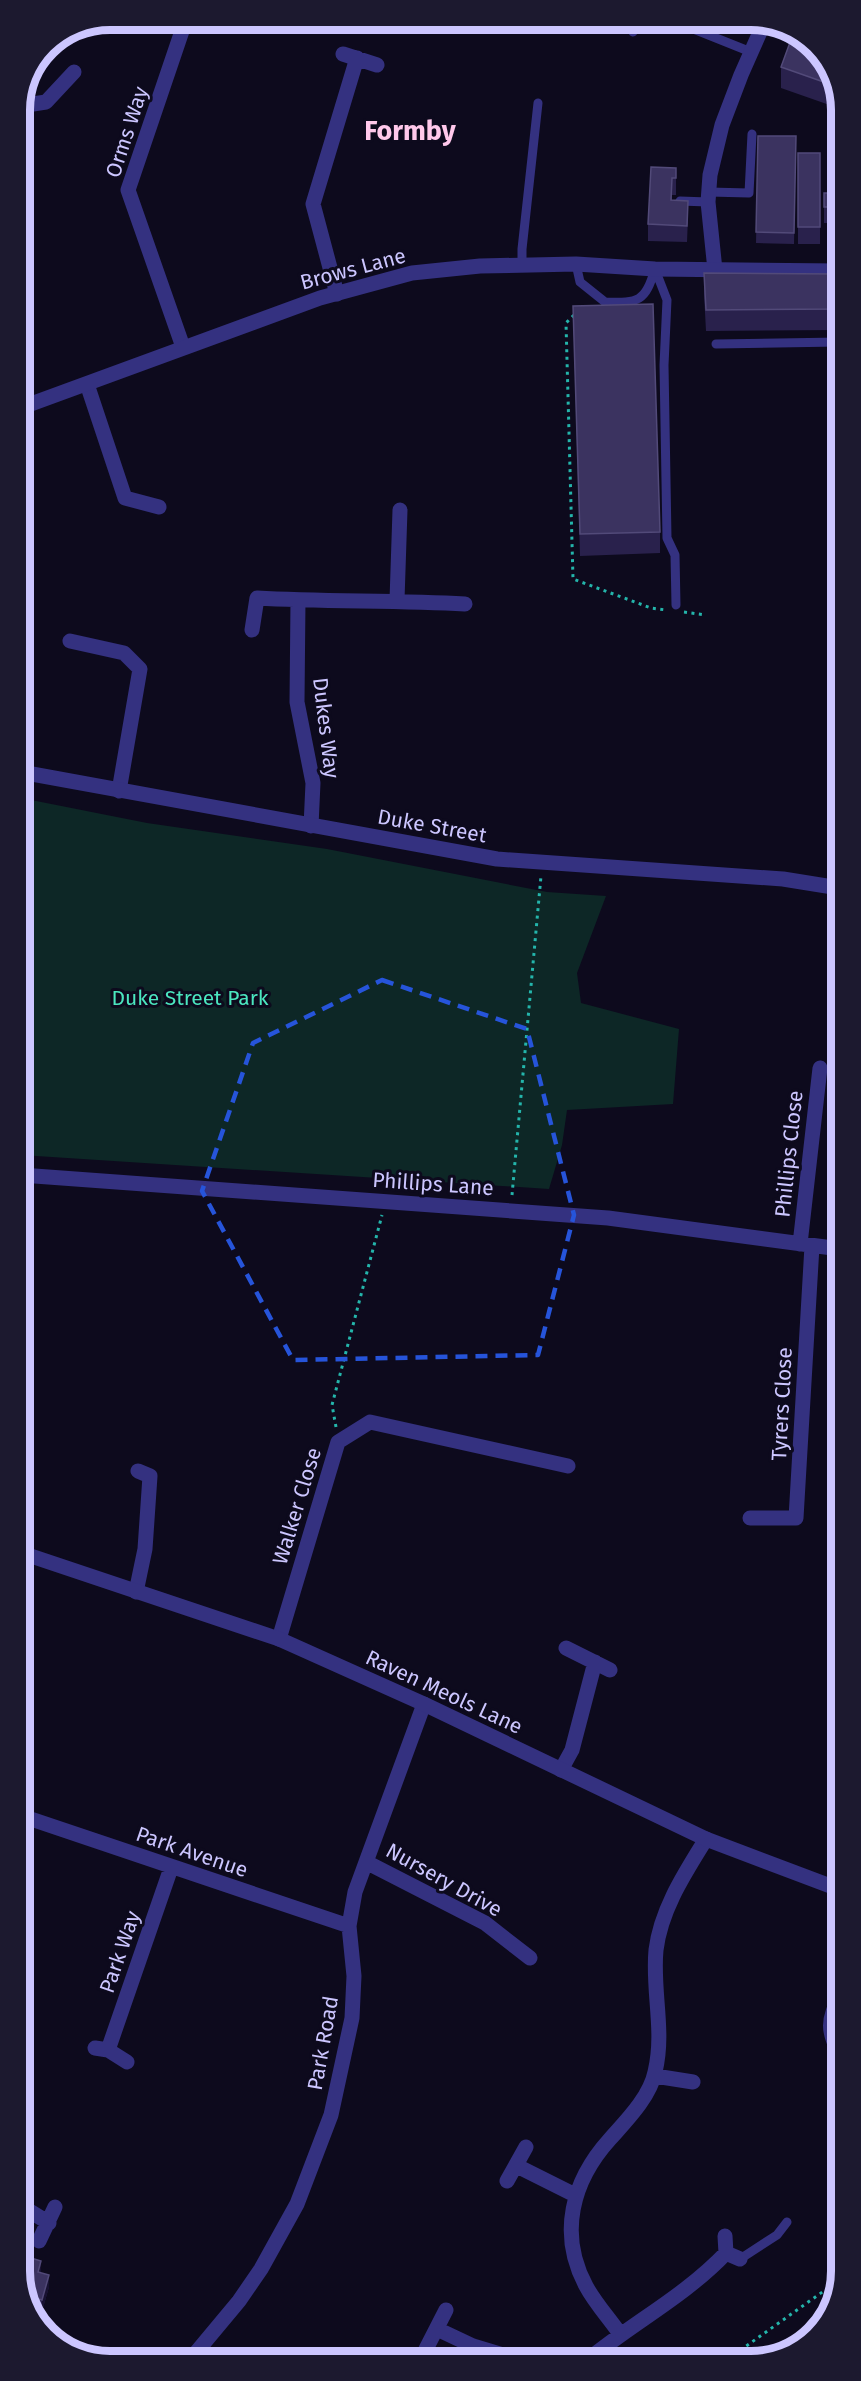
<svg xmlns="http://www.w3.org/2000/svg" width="861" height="2381" font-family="'Fira Sans',sans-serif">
  <rect width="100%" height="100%" fill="#0d0a1d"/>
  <!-- green -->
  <path fill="#0d2726" d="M21,798L147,823L327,849L547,892L606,896L577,973L581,1003L679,1029L673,1104L567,1110L562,1145L549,1189L21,1155Z"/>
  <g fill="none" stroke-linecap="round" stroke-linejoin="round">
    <!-- path -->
    <path stroke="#24b5ab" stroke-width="3" stroke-dasharray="3 4.5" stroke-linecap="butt" d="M574,315L566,323L573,579L651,608L666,610
      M684,612L706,615
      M512,1195L541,876
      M336,1427L332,1405L382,1215
      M728,2359L828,2288L841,2270"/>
    <!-- service -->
    <path stroke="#343180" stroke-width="9" d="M671,20L751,52
      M633,32L637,20
      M709,192L749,193L752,134
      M680,201L708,202
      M576,264L580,282L605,302C639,303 645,302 655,269
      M522,265V249L538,103
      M655,269L667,300L664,365L667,538L675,555L676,605
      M716,344L839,342
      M839,390L833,395L834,426L839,435
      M740,2259L777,2235L787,2222"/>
    <!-- minor -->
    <path stroke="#343180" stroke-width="15" d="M182,31L128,190L183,347
      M343,54L377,65
      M20,106L46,102L74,72
      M715,270L708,202L710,175L722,125L741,75L764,23
      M337,294L313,204L357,58
      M87,384L125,498L159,507
      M298,600L297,702L313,783L311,826
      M397,600L400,510
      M252,630L257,598C326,602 396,600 465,604
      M70,641L124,653L140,669L119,791
      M21,1175L608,1218L840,1249
      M800,1244L820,1068
      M750,1518H796L812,1246
      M136,1592L145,1549L150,1476L138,1471
      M279,1639L338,1442L370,1422L568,1466
      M566,1648L610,1670
      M561,1770L572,1750L595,1662
      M22,1816L349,1926
      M366,1862L485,1923L530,1958
      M841,1994C827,2022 827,2029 841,2057
      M95,2048L108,2050L127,2062
      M108,2050L171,1868
      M655,2076L693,2082
      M517,2166L575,2195
      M507,2181L526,2147
      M23,2207L49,2223
      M725,2236L726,2253L740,2259
      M39,2241L55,2207
      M437,2329L473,2346L516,2359
      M620,2334C609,2318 595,2303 586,2286C558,2234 572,2181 610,2139C626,2121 650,2097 655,2072C665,2031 652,1991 656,1950C661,1909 685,1873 706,1839
      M426,2349L446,2310
      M589,2359C634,2322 685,2296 726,2253
      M189,2361L239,2301L261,2269L297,2204L331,2115L352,2018L354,1976L349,1926L355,1892L424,1704"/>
    <!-- tertiary -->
    <path stroke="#343180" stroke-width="15" d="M20,408L320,298L412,273L480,266L576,264L655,269L839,271
      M21,772L497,859L783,879L839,888
      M22,1553L279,1639L424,1704L706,1839L841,1890"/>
  </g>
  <!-- wall -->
  <path fill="#29214c" d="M781,67L838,86V108L781,88Z
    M758,136H796L794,244L756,243Z
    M798,153H820V244H798Z
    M676,168V195H672V200L688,217L687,242L648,241V224Z
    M824,193H838L839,242H830V223H824Z
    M704,273L839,274V330L706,331L704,294Z
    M573,306L660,532V553L580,556Z
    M23,2268L41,2273L49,2287L42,2311L32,2308L23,2295Z"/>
  <!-- shaded-wall -->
  <path fill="#171131" d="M41,2261V2272L38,2283V2272Z
    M49,2275V2287L42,2311V2300Z"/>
  <!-- building -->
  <path fill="#3b3360" stroke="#524a79" stroke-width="1.5" d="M793,34L810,42L838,87L781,67Z
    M758,136H796L794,233L756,232Z
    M798,153H820V227H798Z
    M651,167L676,168V178H672L671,200L688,201L687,226L648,224Z
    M824,193H838L839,225L830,226V207H824Z
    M704,273L839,274V309L706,310Z
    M653,304L660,532L580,534L573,306Z
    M31,2258L41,2261L38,2272L49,2275L42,2300L23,2294V2268L27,2269Z"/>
  <!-- marked area -->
  <path fill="none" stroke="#2654da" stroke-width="4.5" stroke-dasharray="12 8" stroke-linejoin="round" d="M382,980L527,1029L574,1215L538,1355L293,1360L202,1191L253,1043Z"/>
  <g text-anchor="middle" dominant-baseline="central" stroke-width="6" stroke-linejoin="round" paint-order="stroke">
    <!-- street labels -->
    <g font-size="21" fill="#ccc6ff" stroke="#0d0a1d">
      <text transform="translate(127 132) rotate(-72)">Orms Way</text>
      <text transform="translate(353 269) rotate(-15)">Brows Lane</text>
      <text transform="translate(326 728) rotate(83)">Dukes Way</text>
      <text transform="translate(432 826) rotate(10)">Duke Street</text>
      <text transform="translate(789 1154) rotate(-84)">Phillips Close</text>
      <text transform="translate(433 1184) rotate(4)">Phillips Lane</text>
      <text transform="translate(782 1404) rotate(-87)">Tyrers Close</text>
      <text transform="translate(297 1506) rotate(-73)">Walker Close</text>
      <text transform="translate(444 1692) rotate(25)">Raven Meols Lane</text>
      <text transform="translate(192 1852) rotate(19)">Park Avenue</text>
      <text transform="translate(444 1880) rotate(29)">Nursery Drive</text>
      <text transform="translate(120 1952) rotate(-71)">Park Way</text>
      <text transform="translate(323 2043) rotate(-80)">Park Road</text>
    </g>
    <!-- park labels -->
    <g font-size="21" fill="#4be6bf" stroke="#0d0a1d">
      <text x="190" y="998">Duke Street Park</text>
    </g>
    <!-- district labels -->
    <g font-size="27" font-weight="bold" fill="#ffc8eb" stroke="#0d0a1d">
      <text x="410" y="131">Formby</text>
    </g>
  </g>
  <!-- crop -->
  <path d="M0 0H861V2381H0ZM110 30H751A80 80 0 0 1 831 110V2271A80 80 0 0 1 751 2351H110A80 80 0 0 1 30 2271V110A80 80 0 0 1 110 30Z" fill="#1c192f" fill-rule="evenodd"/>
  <path fill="none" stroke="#ccc6ff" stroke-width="8" d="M110 30H751A80 80 0 0 1 831 110V2271A80 80 0 0 1 751 2351H110A80 80 0 0 1 30 2271V110A80 80 0 0 1 110 30Z"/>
</svg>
